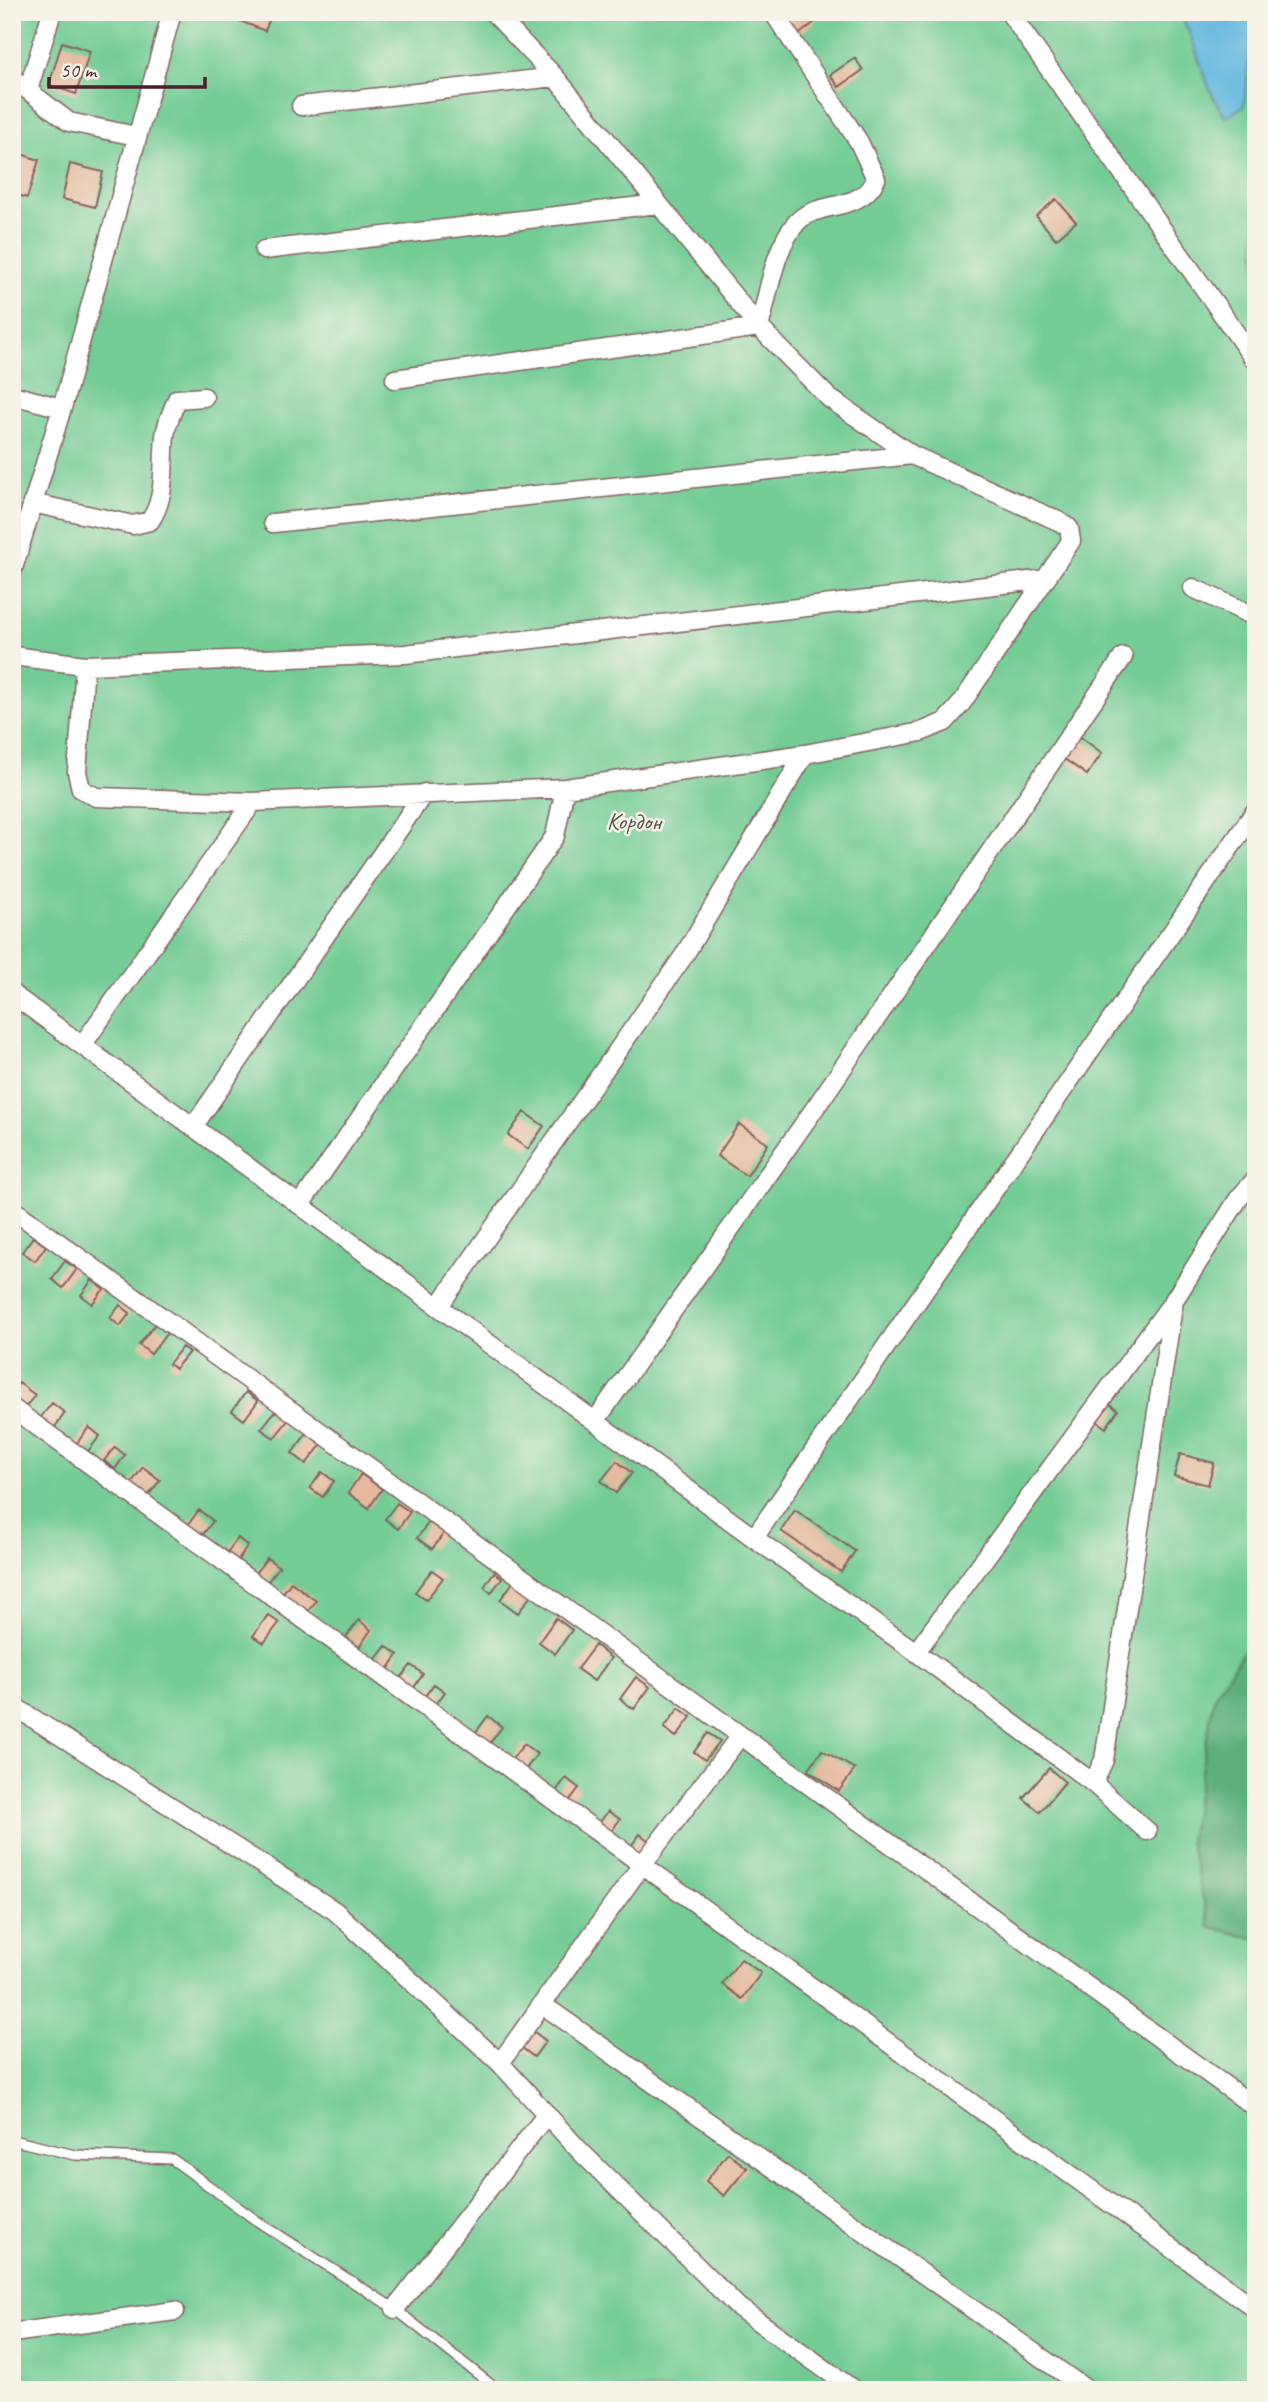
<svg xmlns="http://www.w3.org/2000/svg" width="1268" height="2402" font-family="Caveat,sans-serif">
  <rect width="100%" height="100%" fill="#f7f3e8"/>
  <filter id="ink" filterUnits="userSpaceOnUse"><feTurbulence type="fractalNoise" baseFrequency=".0143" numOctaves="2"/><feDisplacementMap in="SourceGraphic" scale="14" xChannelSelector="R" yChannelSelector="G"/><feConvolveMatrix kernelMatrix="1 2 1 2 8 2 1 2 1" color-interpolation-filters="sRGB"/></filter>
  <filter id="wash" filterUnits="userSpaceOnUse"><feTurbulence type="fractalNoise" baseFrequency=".00686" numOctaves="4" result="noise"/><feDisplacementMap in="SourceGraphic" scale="28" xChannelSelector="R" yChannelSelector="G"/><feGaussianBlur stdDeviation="1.57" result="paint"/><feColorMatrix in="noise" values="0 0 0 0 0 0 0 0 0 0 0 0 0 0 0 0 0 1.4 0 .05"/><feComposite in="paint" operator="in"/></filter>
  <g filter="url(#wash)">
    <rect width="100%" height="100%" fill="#efe0c2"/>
    <!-- green -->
    <path fill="#72cc94" stroke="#5e7660" stroke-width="2" d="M12,12H1256V1631L1214,1697L1210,1927L1256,1939V2390H12Z"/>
    <!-- forest -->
    <path fill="#5db07e" stroke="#546854" stroke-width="2" d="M1256,1631V1939L1210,1927L1189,1840L1214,1697Z"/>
    <!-- water -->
    <path fill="#62b8de" stroke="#566c84" stroke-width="2" d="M1178,12H1254L1244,106L1226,117C1201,86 1200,45 1178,12Z"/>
    <g id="blocks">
      <!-- building -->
      <path fill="#e4b99e" d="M232,12H264L271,15L265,31L230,17Z
        M795,12H810L816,21L797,36L785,19Z
        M62,42L90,51L76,94L49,85Z
        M855,58L863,70L839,87L830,75Z
        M12,151L39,160L27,198L12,193Z
        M70,164L103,172L95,207L62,199Z
        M1056,199L1076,222L1056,239L1036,216Z
        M1079,736L1102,753L1087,775L1063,758Z
        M524,1112L544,1126L528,1149L508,1135Z
        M739,1124L768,1144L747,1176L717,1156Z
        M33,1237L46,1246L35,1261L22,1252Z
        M65,1261L77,1269L63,1288L52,1279Z
        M92,1280L104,1289L92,1304L81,1295Z
        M120,1305L130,1313L120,1326L110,1318Z
        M155,1324L167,1333L151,1354L139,1345Z
        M182,1347L189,1352L175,1369L169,1364Z
        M19,1383L35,1395L24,1409L12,1401V1393Z
        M246,1392L258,1401L244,1420L232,1411Z
        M1104,1400L1118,1410L1106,1428L1091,1417Z
        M52,1403L65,1413L52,1431L38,1421Z
        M277,1409L290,1418L274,1438L261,1429Z
        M89,1427L100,1436L85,1455L74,1447Z
        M307,1433L322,1444L306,1464L292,1453Z
        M115,1447L125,1455L115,1469L104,1461Z
        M1180,1454L1214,1463L1208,1485L1174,1476Z
        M617,1461L632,1473L616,1493L601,1481Z
        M143,1467L160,1480L146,1499L129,1486Z
        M322,1472L334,1481L323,1497L310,1488Z
        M361,1474L382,1489L369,1508L348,1493Z
        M397,1503L410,1512L398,1529L385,1519Z
        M199,1510L213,1521L201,1537L187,1526Z
        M795,1510L855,1551L841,1572L781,1531Z
        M429,1522L444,1533L432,1549L417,1538Z
        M238,1538L248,1546L234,1566L223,1558Z
        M267,1558L279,1567L265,1585L253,1576Z
        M432,1570L443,1578L426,1600L415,1592Z
        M494,1572L502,1578L491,1593L484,1587Z
        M514,1581L532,1594L518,1613L500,1600Z
        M291,1582L316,1601L305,1615L280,1597Z
        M268,1615L279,1623L264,1643L253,1636Z
        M556,1618L572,1630L555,1654L539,1642Z
        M359,1620L371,1630L359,1647L346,1637Z
        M595,1645L611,1658L594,1681L577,1669Z
        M386,1646L398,1655L385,1674L372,1664Z
        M411,1665L423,1674L413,1689L400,1679Z
        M636,1677L650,1687L634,1709L620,1699Z
        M434,1684L445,1692L433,1708L422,1700Z
        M679,1708L691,1717L676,1737L664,1728Z
        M488,1716L502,1727L487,1747L473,1736Z
        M708,1733L720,1741L705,1760L694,1752Z
        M524,1744L537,1754L523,1773L509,1763Z
        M822,1750L855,1769L839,1791L808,1770Z
        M1049,1768L1065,1782L1040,1812L1023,1798Z
        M566,1778L579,1788L566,1805L553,1795Z
        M608,1811L620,1819L609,1835L597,1826Z
        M640,1834L649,1841L637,1857L628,1850Z
        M741,1959L761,1973L742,1999L722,1984Z
        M533,2031L546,2041L534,2057L521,2047Z
        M728,2153L747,2168L724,2196L706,2181Z"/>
    </g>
  </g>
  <g filter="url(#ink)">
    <use href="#blocks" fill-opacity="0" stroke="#846360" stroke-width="2"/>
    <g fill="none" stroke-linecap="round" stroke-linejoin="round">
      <!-- lane casing -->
      <g stroke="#846360" stroke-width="12">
        <path id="lane" d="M12,2140L75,2155L172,2159L257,2221L395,2309L498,2390"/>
      </g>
      <!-- street casing -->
      <g stroke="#846360" stroke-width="21">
        <path id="street" d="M1009,12L1256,362
          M12,78L69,122L136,136
          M28,90L52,12
          M301,106L555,77
          M264,250L658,204
          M395,379L759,327C769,294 774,246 798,221C820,200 860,213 876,179L859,142L773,12
          M12,395L62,408
          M32,503L133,525L150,521C167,496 162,465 165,436C166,424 173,410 177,399L204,397
          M273,523L912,455
          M12,572L62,408L172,12
          M1193,588L1256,617
          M12,656L85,665L405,654L1046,579
          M85,665L77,772L81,789L96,797L253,802L565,788L805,754L921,732L945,722L961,704L1071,541L1069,528L1058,521L912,455L829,398L759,327L555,77L493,12
          M12,994L754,1538L916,1652L1093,1783L1147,1831
          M83,1044L253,802
          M193,1127L424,793
          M300,1205L555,836L565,788
          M12,1209L1256,2108
          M439,1306L683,957L805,754
          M12,1408L1256,2309
          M596,1420L829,1088L1123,657
          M754,1538L1256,810
          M916,1652L1172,1303
          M12,1705L335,1911L500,2063L580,2151L738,2307L854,2390
          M1093,1783L1104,1760L1174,1300L1239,1198L1256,1179
          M543,2005L1087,2390
          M500,2063L641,1866L740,1736
          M395,2309L547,2114
          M12,2333L175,2311"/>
      </g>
      <!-- lane -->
      <use href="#lane" stroke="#fff" stroke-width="9"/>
      <!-- street -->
      <use href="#street" stroke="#fff" stroke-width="18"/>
    </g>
  </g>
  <g text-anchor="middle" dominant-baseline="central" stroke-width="5" stroke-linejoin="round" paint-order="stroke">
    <!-- park labels -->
    <g font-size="24" fill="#56534a" stroke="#f7f3e8">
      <text x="634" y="821">Кордон</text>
    </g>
  </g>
  <!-- margin -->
  <rect width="1268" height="2402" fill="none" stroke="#f7f3e8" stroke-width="42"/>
  <!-- scale -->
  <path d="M49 77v10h156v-10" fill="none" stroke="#4a1f2b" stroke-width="3.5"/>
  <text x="60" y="77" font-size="21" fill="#4a1f2b" stroke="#f7f3e8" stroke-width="5" paint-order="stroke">50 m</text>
</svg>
